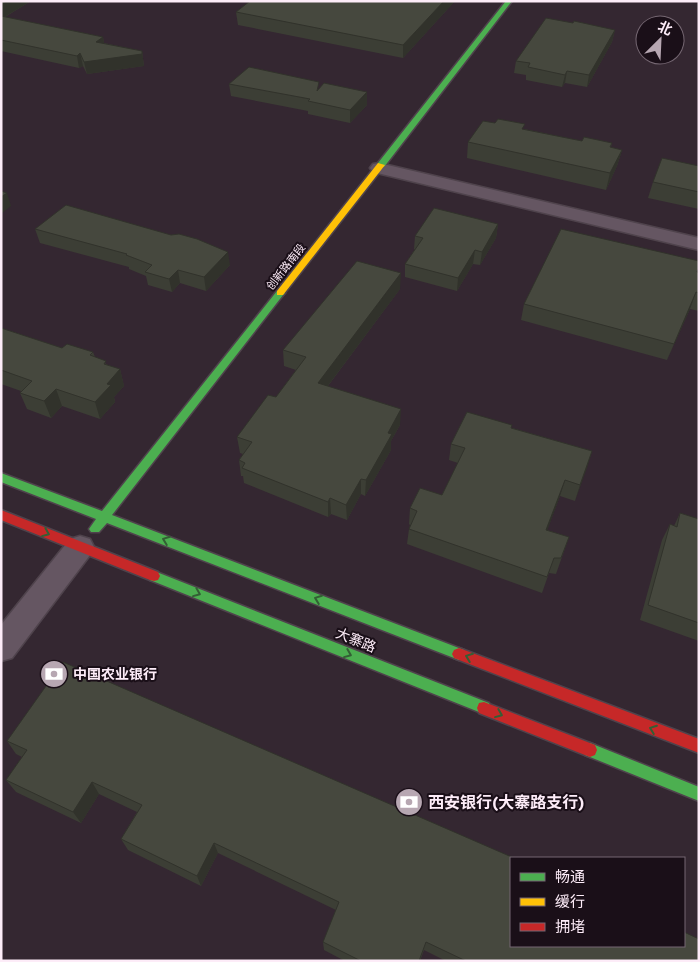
<svg xmlns="http://www.w3.org/2000/svg" width="700" height="962" font-family="'Work Sans','Noto Sans SC',sans-serif">
  <rect width="100%" height="100%" fill="#342731"/>
  <g fill="none" stroke-linecap="round" stroke-linejoin="round">
    <!-- street casing -->
    <g stroke="#4f434c" stroke-width="3">
      <path id="street" d="M379,163L699,238V250L373,172L370,168L373,164Z
        M80,536L90,539L94,547L90,555L12,658L1,661V625L70,539Z"/>
    </g>
    <!-- fast casing -->
    <g stroke="#4f434c" stroke-width="3">
      <path id="fast" d="M506,1H512L384,167H378V163Z
        M280,290L285,293L283,295L112,515L464,650L466,654L464,658L459,660L454,658L107,523L99,532H91L89,529L96,519L1,482V473L102,511L277,291Z
        M154,571L489,703L491,708L489,713L484,714L150,580L148,576L150,572Z
        M590,743L699,787V801L585,755L583,750L585,745Z"/>
    </g>
    <!-- slow casing -->
    <g stroke="#4f434c" stroke-width="3">
      <path id="slow" d="M378,163L385,165L283,295H277V291Z"/>
    </g>
    <!-- jam casing -->
    <g stroke="#4f434c" stroke-width="3">
      <path id="jam" d="M1,510L158,572L160,576L158,580L154,581L150,580L1,520Z
        M459,648L699,739V753L454,658L452,654L454,650Z
        M484,702L595,745L597,750L595,755L590,757L479,713L477,708L479,703Z"/>
    </g>
    <!-- street -->
    <use href="#street" fill="#655662" fill-rule="evenodd"/>
    <!-- fast -->
    <use href="#fast" fill="#4caf50" fill-rule="evenodd"/>
    <!-- slow -->
    <use href="#slow" fill="#ffc107" fill-rule="evenodd"/>
    <!-- jam -->
    <use href="#jam" fill="#c62828" fill-rule="evenodd"/>
  </g>
  <!-- wall -->
  <path fill="#3c3e35" d="M1,1H31L5,17L103,37L104,43L142,51L144,66L87,74L83,66L79,68L1,51Z
    M455,1L403,58L238,25L236,12Z
    M615,30L612,42L587,87L565,83L562,87L526,80V75L514,73L516,61Z
    M229,84L319,89L367,105L350,123L308,114V111L231,96Z
    M524,129L582,141L612,143L611,147L622,150L617,166L606,190L467,158L468,142Z
    M699,166V209L648,198L653,182Z
    M498,224L496,238L480,265L473,264L457,291L405,277V264L415,249H414L415,236Z
    M35,229L230,265L206,291L180,283L172,292L148,285L146,276L129,269V267L40,243Z
    M698,272L699,311L690,309L667,360L521,320L524,304Z
    M400,289L328,386L400,425L391,441V450L365,496L361,494L347,520L331,514L328,517L244,483L243,476H241L239,460L243,454L240,453L237,437L276,397L296,370L284,366L283,350Z
    M1,328L62,348L93,352L95,357L108,365L120,369L124,386L114,397L115,402L100,419L62,406L51,418L27,409L20,393L21,391L1,384Z
    M512,428L592,451L575,501L560,496L547,530L569,537L556,574L549,573L542,593L407,544L409,529L410,525L409,524L410,508L442,495L458,463L449,460L451,444Z
    M680,513L699,519V641L640,620L662,540L670,524L674,526Z
    M7,741L699,961H446L424,950L420,961H345L324,950L323,942L336,910L218,853L201,886L128,850L121,839L137,812L99,794L81,823L16,792L6,780L22,757L16,754Z"/>
  <!-- shaded-wall -->
  <path fill="#31322b" d="M8,1H31L1,19V5Z
    M444,1H455L403,58V45Z
    M615,30L612,42L587,87L589,75Z
    M103,37L105,49L96,42Z
    M142,51L144,66L87,74L84,62Z
    M80,53L83,66L79,68L77,56Z
    M567,71L565,83L562,87L565,75Z
    M367,92V105L350,123V110Z
    M622,150L617,166L606,190L610,173Z
    M7,193L11,206L1,214V197Z
    M498,224L496,238L480,265L482,252Z
    M475,250L473,264L457,291L458,278Z
    M228,252L230,265L206,291L204,277Z
    M178,270L180,283L172,292L169,279Z
    M401,273L400,289L318,399V383Z
    M696,292L690,309L667,360L674,344Z
    M120,369L124,386L114,397L115,402L100,419L95,402L107,384Z
    M56,389L62,406L51,418L44,401Z
    M401,409L400,425L391,441V450L365,496L366,480L388,433Z
    M592,451L587,468L575,501L580,485Z
    M361,479V494L347,520L346,505Z
    M565,480L560,496L542,545L546,530Z
    M330,498L331,514L328,517V502Z
    M92,782L99,794L81,823L73,812Z
    M214,843L218,853L201,886L197,876Z"/>
  <!-- building -->
  <path fill="#46483e" stroke="#31322b" d="M1,1H8L1,5Z
    M250,1H444L403,45L236,12Z
    M1,16L103,37L96,42L142,51V54L84,62L80,53L77,56L1,40Z
    M546,18L573,23L574,21L615,30L589,75L567,71L565,75L528,67L530,63L516,61Z
    M249,67L319,82L317,91L324,83L367,92L350,110L308,101L310,99L229,84Z
    M498,119L525,124L522,129L582,141L584,137L612,143L610,147L622,150L610,173L468,142L483,121L495,123Z
    M662,158L699,166V192L653,182Z
    M1,191L7,193L1,197Z
    M66,205L171,235L179,234L197,239L228,252L204,277L178,270L169,279L145,272L152,265L126,255L127,254L35,229Z
    M434,208L498,224L482,252L475,250L458,278L405,264L423,238L415,236Z
    M561,229L699,261V268L697,272L699,273V293L696,292L674,344L524,304Z
    M357,261L401,273L318,383L401,409L388,433L392,434L366,480L361,479L346,505L330,498L328,502L242,468L245,463L239,460L252,442L237,437L268,395L276,397L306,357L283,350Z
    M1,328L62,348L67,344L93,352L90,355L106,361L104,364L120,369L107,384L111,385L95,402L56,389L44,401L20,393L32,381L1,370Z
    M467,412L512,425L511,428L592,451L580,485L565,480L546,530L569,537L561,558H554L547,577L409,529L417,511L410,508L420,488L442,495L465,448L451,444Z
    M680,513L699,519V623L648,605L670,524L677,527Z
    M63,662L514,858H511V946H684V932L699,939V961H466L426,942L419,961H361L323,942L339,902L214,843L197,876L121,839L142,805L92,782L73,812L6,780L27,750L7,741Z"/>
  <!-- one-way arrows -->
  <defs><path id="oneway-chevron" d="M-2-3.5L2.5 0L-2 3.5" fill="none" stroke-width="1.6" stroke-linecap="round" stroke-linejoin="round" transform="scale(1.25)"/></defs>
  <g stroke="#335f34">
    <use href="#oneway-chevron" transform="translate(46 533) rotate(22)"/>
    <use href="#oneway-chevron" transform="translate(166 540) rotate(-159)"/>
    <use href="#oneway-chevron" transform="translate(197 593) rotate(22)"/>
    <use href="#oneway-chevron" transform="translate(318 599) rotate(-159)"/>
    <use href="#oneway-chevron" transform="translate(348 654) rotate(22)"/>
    <use href="#oneway-chevron" transform="translate(469 657) rotate(-159)"/>
    <use href="#oneway-chevron" transform="translate(499 714) rotate(22)"/>
    <use href="#oneway-chevron" transform="translate(653 729) rotate(-159)"/>
  </g>
  <!-- icons -->
  <defs>
    <g id="bank-disc" transform="scale(1.4375)"><circle r="9.5" fill="#b7a7b2" stroke="#1a0f18"/><path d="M-6-4H6V4H-6ZM0-2.3a2.3 2.3 0 1 0 0 4.6a2.3 2.3 0 1 0 0-4.6Z" fill="#fff"/></g>
  </defs>
  <g fill-rule="evenodd">
    <use href="#bank-disc" x="54" y="674"/>
    <use href="#bank-disc" x="409" y="802"/>
  </g>
  <g text-anchor="middle" dominant-baseline="central" stroke-width="4" stroke-linejoin="round" paint-order="stroke">
    <!-- far-street labels -->
    <g font-size="11" fill="#fdecf8" stroke="#1a0f18">
      <text transform="translate(286 267) rotate(-52)">创新路南段</text>
    </g>
    <!-- street labels -->
    <g font-size="14" fill="#fdecf8" stroke="#1a0f18">
      <text transform="translate(356 640) rotate(22)">大寨路</text>
    </g>
    <!-- poi labels -->
    <g font-size="14" font-weight="bold" fill="#fdecf8" stroke="#1a0f18" text-anchor="start">
      <text x="73" y="674">中国农业银行</text>
    </g>
    <!-- near-poi labels -->
    <g font-size="16" font-weight="bold" fill="#fdecf8" stroke="#1a0f18" text-anchor="start">
      <text x="428" y="802">西安银行(大寨路支行)</text>
    </g>
  </g>
  <!-- border -->
  <rect width="700" height="962" fill="none" stroke="#fdecf8" stroke-width="5"/>
  <!-- legend -->
  <rect x="510" y="857" width="175" height="90" fill="#1a0f18" stroke="#756772"/>
  <rect x="520" y="873" width="25" height="8" fill="#4caf50" stroke="#756772"/>
  <text x="555" y="882" font-size="15" fill="#fdecf8">畅通</text>
  <rect x="520" y="898" width="25" height="8" fill="#ffc107" stroke="#756772"/>
  <text x="555" y="907" font-size="15" fill="#fdecf8">缓行</text>
  <rect x="520" y="923" width="25" height="8" fill="#c62828" stroke="#756772"/>
  <text x="555" y="932" font-size="15" fill="#fdecf8">拥堵</text>
  <!-- north arrow -->
  <g transform="translate(660 40) rotate(24)"><circle r="24" fill="#1a0f18" stroke="#756772"/>
  <path d="M0-4L9 19L0 12L-9 19Z" fill="#b7a7b2"/>
  <text y="-8" font-size="14" font-weight="bold" text-anchor="middle" fill="#fdecf8">北</text>
  </g>
</svg>
